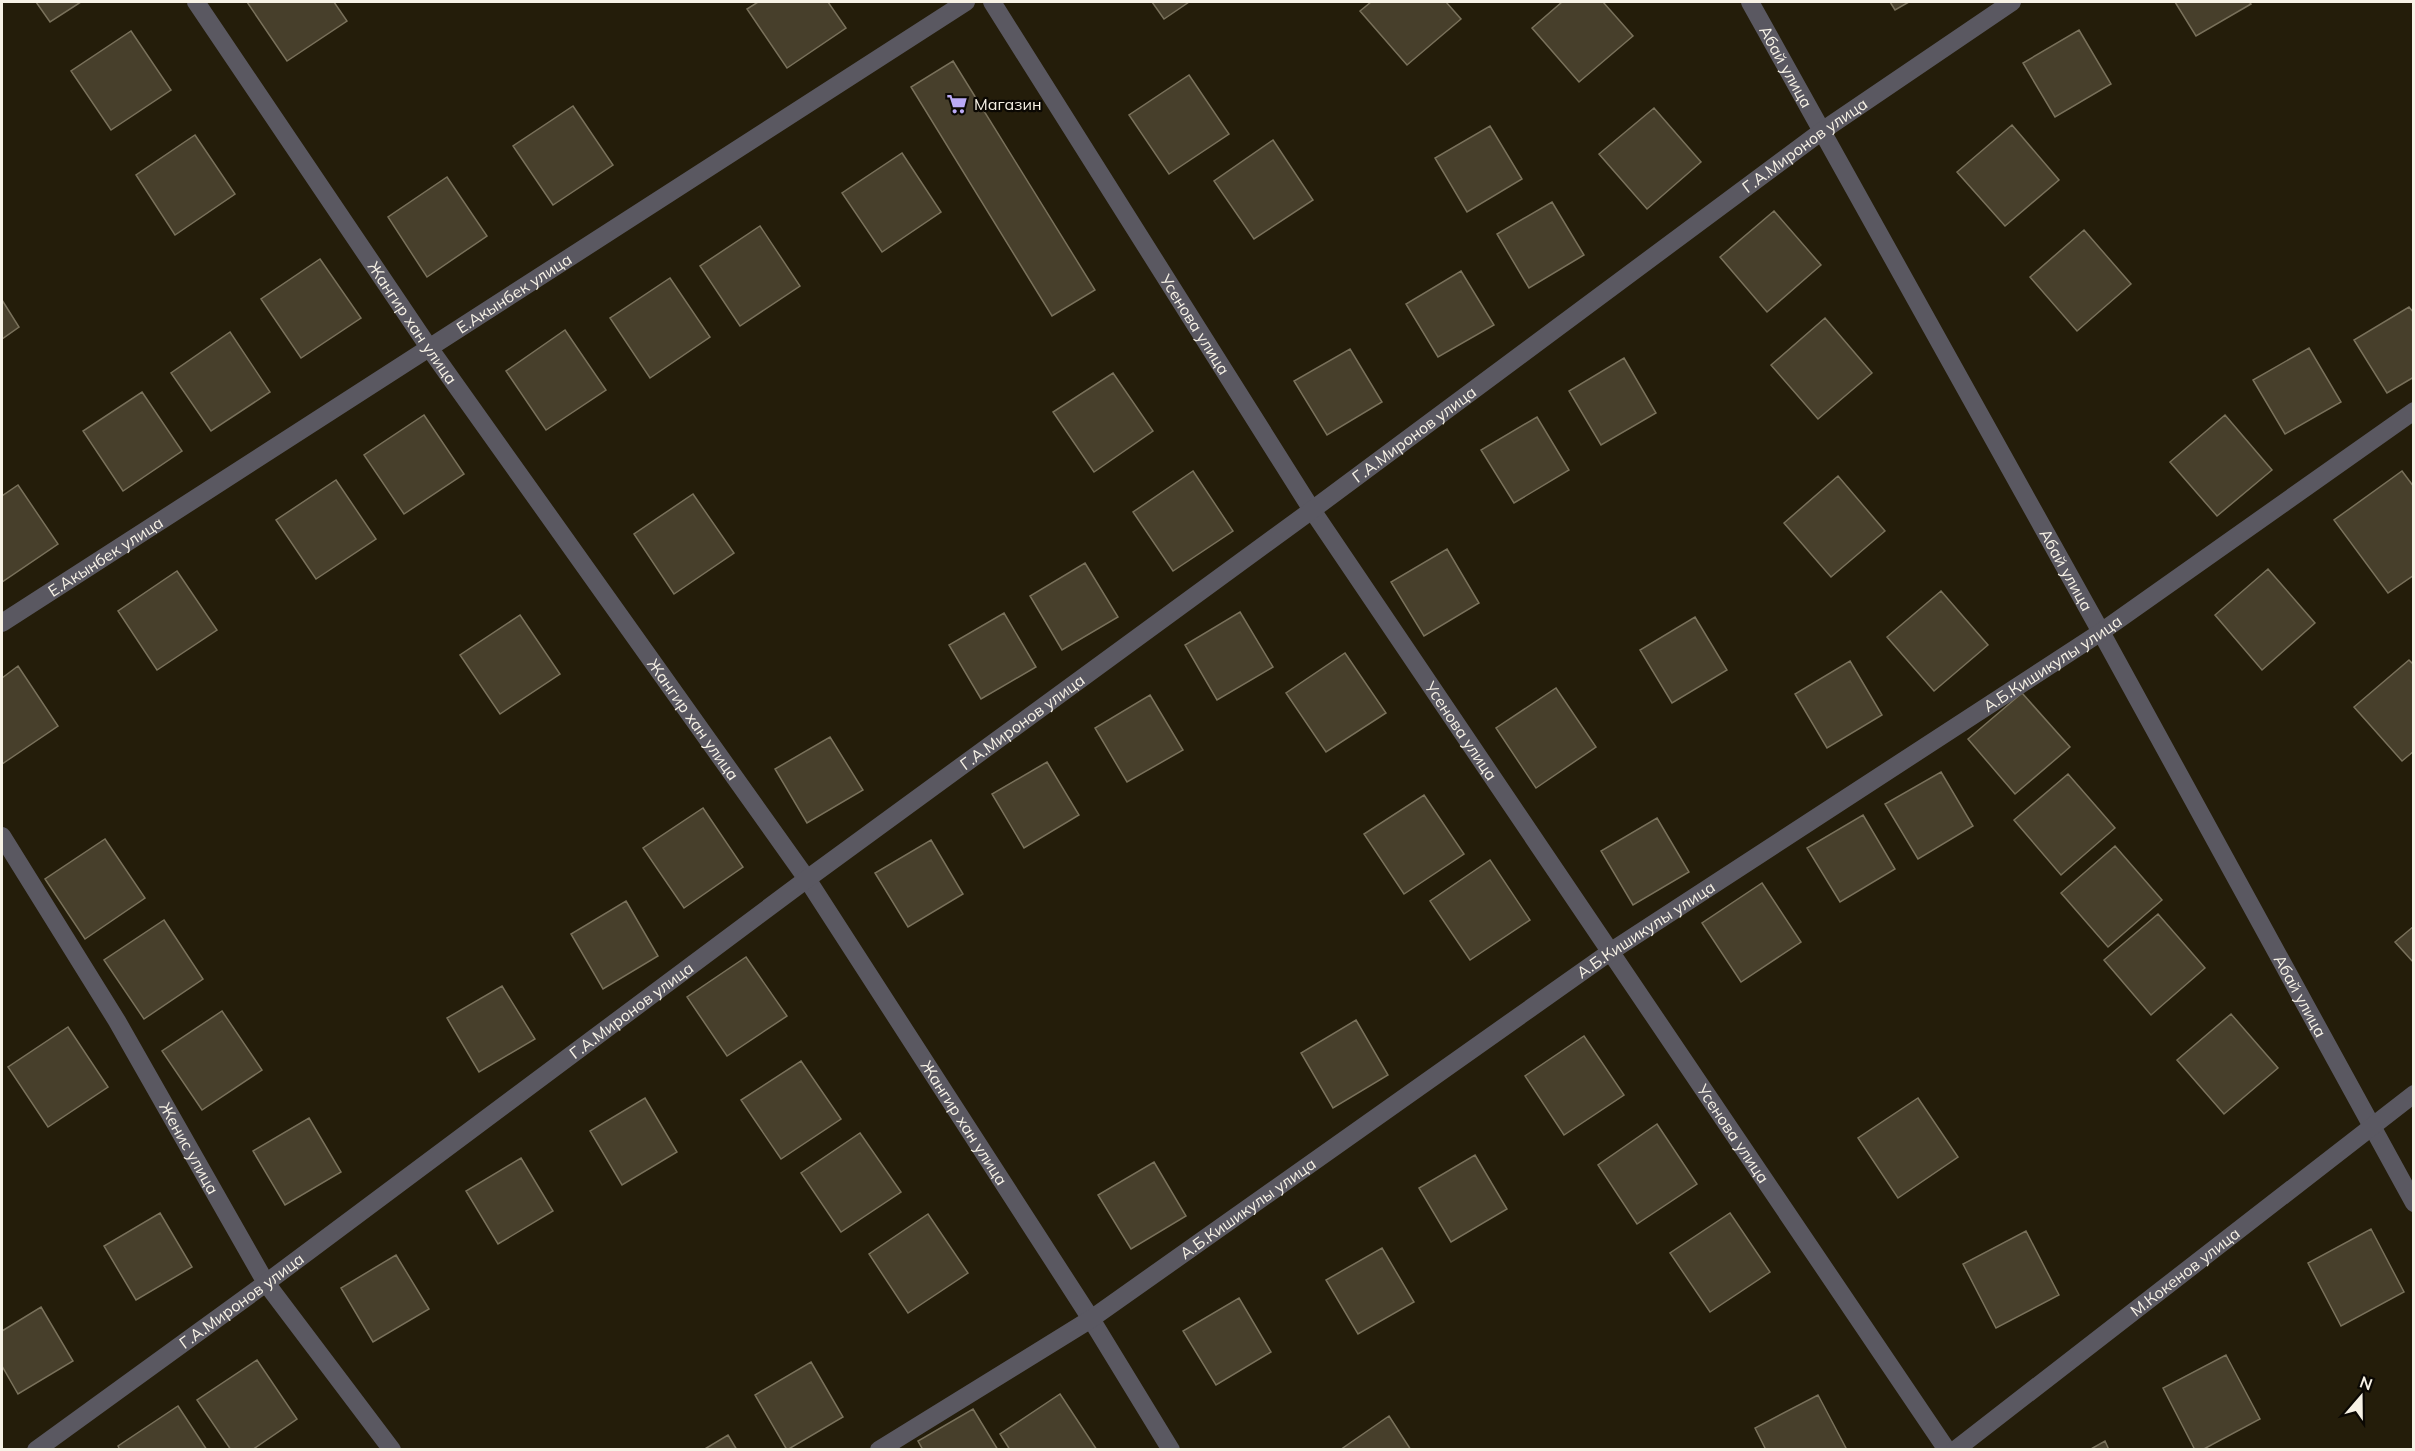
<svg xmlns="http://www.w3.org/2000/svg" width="2415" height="1451" font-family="Mulish,sans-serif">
  <rect width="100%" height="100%" fill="#241d0a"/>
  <!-- building -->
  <path fill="#473f2b" stroke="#79715b" stroke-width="1.5" d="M36,2H81L50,22Z
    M247,2H334L347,21L287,61Z
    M758,2H828L846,28L787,68L747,9Z
    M1152,2H1189L1164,19Z
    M1371,2H1446L1461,19L1407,65L1360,11Z
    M1562,2H1603L1633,36L1579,82L1532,28Z
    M1890,2H1909L1895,10Z
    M2175,2H2249L2251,4L2196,36Z
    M2079,30L2111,84L2055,117L2023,63Z
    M131,31L171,90L111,130L71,71Z
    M953,61L1095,290L1052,316L911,87Z
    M1189,75L1229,134L1169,174L1129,115Z
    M573,106L613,165L553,205L513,146Z
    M1654,108L1701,162L1647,209L1599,154Z
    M2012,125L2059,180L2005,226L1957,172Z
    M1490,126L1522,179L1467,212L1435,158Z
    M195,135L235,194L175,235L136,175Z
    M1273,140L1313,200L1254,239L1214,181Z
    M902,153L941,212L882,252L842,193Z
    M447,177L487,236L427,277L388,217Z
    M1552,202L1584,255L1529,288L1497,234Z
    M1774,211L1821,265L1767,312L1720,257Z
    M760,226L800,286L740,326L700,266Z
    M2084,230L2131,284L2077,331L2030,277Z
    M320,259L361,318L301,358L261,299Z
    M1461,271L1494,325L1438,357L1406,304Z
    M670,278L710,337L650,378L610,318Z
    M2,300L19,327L2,339Z
    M2409,307L2414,313V377L2387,393L2354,340Z
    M1825,318L1872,373L1818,419L1771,365Z
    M565,330L606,390L546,430L506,371Z
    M230,332L270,392L211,431L171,373Z
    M2309,348L2341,402L2285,434L2253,380Z
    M1350,349L1382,402L1327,435L1294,381Z
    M1624,358L1656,413L1601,445L1569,391Z
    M1113,373L1153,431L1094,472L1053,412Z
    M142,392L182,451L123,491L83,431Z
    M424,415L464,474L404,514L364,455Z
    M2225,415L2272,470L2217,516L2170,462Z
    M1537,417L1569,470L1514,503L1481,450Z
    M1193,471L1233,531L1173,571L1133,512Z
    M2402,471L2414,487V575L2388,593L2334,520Z
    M1838,476L1885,531L1831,577L1784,523Z
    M336,480L376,539L316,579L276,520Z
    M18,485L58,544L2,582V496Z
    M693,494L734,553L674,594L634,534Z
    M1447,549L1479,603L1424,636L1391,582Z
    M1085,563L1118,617L1062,650L1030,596Z
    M2268,569L2315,623L2262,670L2215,615Z
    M177,571L217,630L157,670L118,611Z
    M1941,591L1988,645L1934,691L1887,637Z
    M1240,612L1273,667L1217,700L1185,645Z
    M1004,613L1036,667L981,699L949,645Z
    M520,615L560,674L500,714L460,655Z
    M1695,617L1727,670L1672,703L1640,650Z
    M1345,653L1386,713L1326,752L1286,693Z
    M2409,660L2414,665V751L2402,761L2354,707Z
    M1850,661L1882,715L1827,748L1795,694Z
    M18,666L58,726L2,764V678Z
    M1556,688L1596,747L1536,788L1496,728Z
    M2022,693L2070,747L2015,794L1968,739Z
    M1150,695L1183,750L1127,782L1095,728Z
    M830,737L863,790L807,823L775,769Z
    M1047,762L1079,815L1024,848L992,794Z
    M1941,772L1973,826L1918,859L1885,804Z
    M2068,774L2115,828L2061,875L2014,820Z
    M1424,795L1464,854L1404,894L1364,834Z
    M703,808L743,867L684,908L643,848Z
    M1863,815L1895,869L1840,902L1807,848Z
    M1657,818L1689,872L1633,905L1601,851Z
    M105,839L145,898L85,939L45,879Z
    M931,840L963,894L908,927L875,873Z
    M2115,846L2162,900L2108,947L2061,893Z
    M1490,860L1530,920L1470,960L1430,901Z
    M1762,883L1801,942L1741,982L1702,923Z
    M626,901L658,956L603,989L571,934Z
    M2158,914L2205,968L2151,1015L2104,960Z
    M164,920L203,979L144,1019L104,960Z
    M2414,926V963L2395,942Z
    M746,957L787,1016L727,1056L687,997Z
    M502,986L535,1039L479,1072L447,1018Z
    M222,1011L262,1070L202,1110L162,1051Z
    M2231,1014L2278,1068L2224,1114L2177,1060Z
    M1356,1020L1388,1075L1333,1108L1301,1053Z
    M68,1027L108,1087L48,1127L8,1067Z
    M1584,1036L1624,1095L1564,1135L1525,1076Z
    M801,1061L841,1119L781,1159L741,1100Z
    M645,1098L677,1152L622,1185L590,1131Z
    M1918,1098L1958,1157L1898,1198L1858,1138Z
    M309,1118L341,1172L285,1205L253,1151Z
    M1657,1124L1697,1184L1637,1224L1598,1165Z
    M860,1133L901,1192L841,1232L801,1173Z
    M1475,1155L1507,1209L1451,1242L1419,1188Z
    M521,1158L553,1211L498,1244L466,1191Z
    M1154,1162L1186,1216L1131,1249L1098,1195Z
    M160,1213L192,1267L136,1300L104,1246Z
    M1730,1213L1770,1272L1710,1312L1670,1253Z
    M928,1214L968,1273L908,1313L869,1254Z
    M2371,1229L2404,1292L2341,1326L2308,1263Z
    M2026,1231L2059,1295L1996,1328L1963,1264Z
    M1382,1248L1414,1302L1358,1334L1326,1280Z
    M396,1255L429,1309L373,1342L341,1288Z
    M1239,1298L1271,1352L1216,1385L1183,1331Z
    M41,1307L73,1361L18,1394L2,1366V1331Z
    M2226,1355L2260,1419L2202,1450H2195L2163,1388Z
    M257,1360L297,1419L252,1450H231L197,1400Z
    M811,1362L843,1417L787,1450L755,1395Z
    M1060,1394L1097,1450H1010L1000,1434Z
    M1818,1395L1847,1450H1766L1755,1428Z
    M178,1406L207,1450H120L118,1446Z
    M973,1409L998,1450H923L918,1441Z
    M1389,1416L1411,1450H1340Z
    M728,1435L737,1450H703Z
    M2105,1441L2109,1450H2089Z"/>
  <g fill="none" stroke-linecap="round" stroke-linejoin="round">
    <!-- minor -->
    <g stroke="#5a5861" stroke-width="18">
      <path id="s1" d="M196,2L430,349L807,879L1091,1319L1171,1450"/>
      <path id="s2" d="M992,2L1312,510L1947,1450"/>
      <path id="s3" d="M1750,2L2101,632L2414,1203"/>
      <path id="s4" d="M2,623L966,2"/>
      <path id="s5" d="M2,836L117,1021L266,1283L392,1450"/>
      <path id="s6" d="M36,1450L266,1283L807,879L1312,510L1822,131L2012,2"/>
      <path id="s7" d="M879,1450L1091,1319L1610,952L2101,632L2414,411"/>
      <path id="s8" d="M1955,1450L2414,1094"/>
    </g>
  </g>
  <!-- icons -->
  <defs>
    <g id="supermarket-bare" transform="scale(1.62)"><path d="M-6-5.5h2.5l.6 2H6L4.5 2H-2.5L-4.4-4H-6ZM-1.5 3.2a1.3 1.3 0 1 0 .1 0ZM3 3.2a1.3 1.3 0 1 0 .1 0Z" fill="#bbaaf6" stroke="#0b0803" stroke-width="2.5" paint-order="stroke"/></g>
  </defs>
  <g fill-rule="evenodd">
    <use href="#supermarket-bare" x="957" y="104"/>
  </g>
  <g text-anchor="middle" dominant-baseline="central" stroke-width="4.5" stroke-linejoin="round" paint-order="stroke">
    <!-- street labels -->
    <g font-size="16" fill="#f7f2e6" stroke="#0b0803">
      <text stroke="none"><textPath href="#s3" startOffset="74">Абай улица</textPath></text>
      <text stroke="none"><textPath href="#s6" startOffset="2198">Г.А.Миронов улица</textPath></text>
      <text stroke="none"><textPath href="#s4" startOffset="609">Е.Акынбек улица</textPath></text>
      <text stroke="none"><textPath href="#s1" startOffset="387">Жангир хан улица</textPath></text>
      <text stroke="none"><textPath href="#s2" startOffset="381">Усенова улица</textPath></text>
      <text stroke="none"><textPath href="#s6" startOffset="1712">Г.А.Миронов улица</textPath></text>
      <text stroke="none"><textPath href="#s4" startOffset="123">Е.Акынбек улица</textPath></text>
      <text stroke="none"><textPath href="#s3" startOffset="650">Абай улица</textPath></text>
      <text stroke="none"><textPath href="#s7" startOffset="1413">А.Б.Кишикулы улица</textPath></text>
      <text stroke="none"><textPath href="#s1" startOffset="873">Жангир хан улица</textPath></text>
      <text stroke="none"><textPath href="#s6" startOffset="1226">Г.А.Миронов улица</textPath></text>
      <text stroke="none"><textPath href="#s2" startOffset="867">Усенова улица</textPath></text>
      <text stroke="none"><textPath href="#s7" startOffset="927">А.Б.Кишикулы улица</textPath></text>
      <text stroke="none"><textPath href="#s3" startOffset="1136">Абай улица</textPath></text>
      <text stroke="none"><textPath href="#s6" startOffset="740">Г.А.Миронов улица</textPath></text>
      <text stroke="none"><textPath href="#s1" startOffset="1359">Жангир хан улица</textPath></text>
      <text stroke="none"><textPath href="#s2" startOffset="1353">Усенова улица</textPath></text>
      <text stroke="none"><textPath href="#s5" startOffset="364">Женис улица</textPath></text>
      <text stroke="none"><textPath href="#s7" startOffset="441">А.Б.Кишикулы улица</textPath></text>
      <text stroke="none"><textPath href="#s8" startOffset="291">М.Кокенов улица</textPath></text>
      <text stroke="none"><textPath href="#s6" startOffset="254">Г.А.Миронов улица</textPath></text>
    </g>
    <!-- poi labels -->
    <g font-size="16" fill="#f7f2e6" stroke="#0b0803" text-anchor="start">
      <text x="974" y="104">Магазин</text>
    </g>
  </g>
  <!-- border -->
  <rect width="2415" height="1451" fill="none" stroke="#f7f2e6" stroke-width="6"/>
  <!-- north arrow -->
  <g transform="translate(2361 1397) rotate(20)" stroke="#0b0803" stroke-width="4.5" paint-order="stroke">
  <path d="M0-4.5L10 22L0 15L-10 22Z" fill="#f7f2e6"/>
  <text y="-9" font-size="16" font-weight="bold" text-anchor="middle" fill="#f7f2e6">N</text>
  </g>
</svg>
